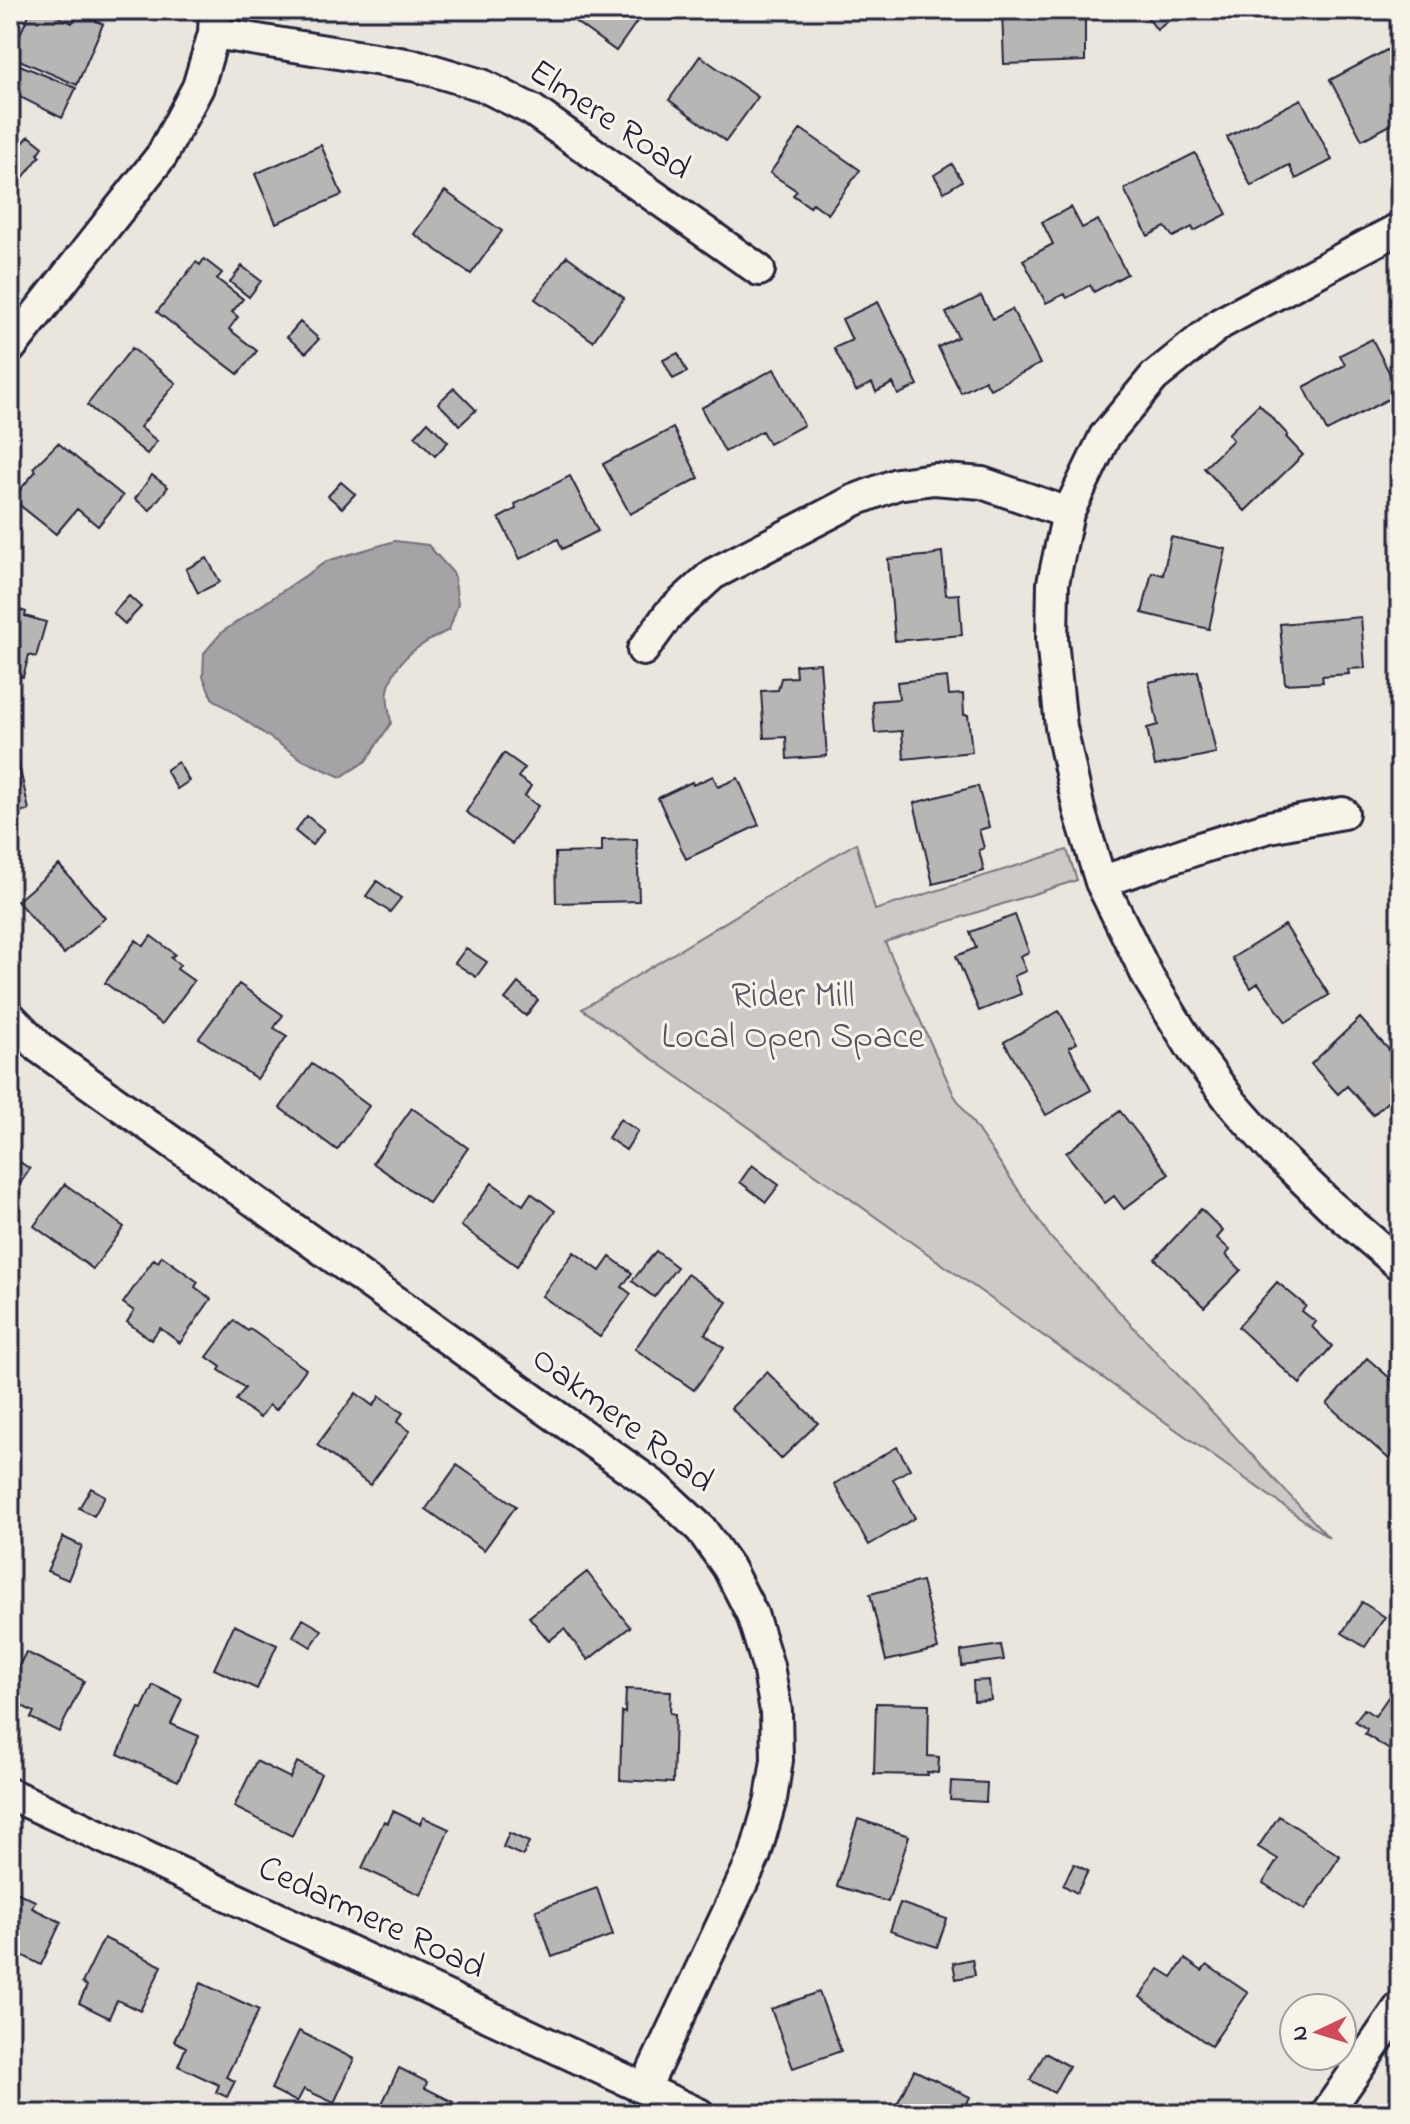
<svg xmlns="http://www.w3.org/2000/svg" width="1410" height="2124" font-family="'Indie Flower',sans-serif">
  <rect width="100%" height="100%" fill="#eae6de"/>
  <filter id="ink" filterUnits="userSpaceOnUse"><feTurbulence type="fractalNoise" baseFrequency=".0125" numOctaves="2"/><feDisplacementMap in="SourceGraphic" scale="16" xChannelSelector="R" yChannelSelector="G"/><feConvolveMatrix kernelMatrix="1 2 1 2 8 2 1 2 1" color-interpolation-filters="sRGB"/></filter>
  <g filter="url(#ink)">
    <!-- green -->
    <path fill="#cdc9c6" stroke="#787680" stroke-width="2" d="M856,843L875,910L1067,850L1077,880L885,942L954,1095L1051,1238L1329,1538L582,1009Z"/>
    <!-- water -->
    <path fill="#a6a3a6" stroke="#716f7b" stroke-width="2" d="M395,541L428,545L454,574L458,604L449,630C422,643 394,658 388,691C386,700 390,713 391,723L366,761L341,777L303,760L212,698L203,676L204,653L222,632L327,561Z"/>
    <!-- building -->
    <path fill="#b8b6b5" stroke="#22223b" stroke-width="2" d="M31,10H45L72,23L78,13L103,24L77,85L10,56Z
      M559,10H645L616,51Z
      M1002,10H1085V61L1004,64Z
      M1142,10H1182L1157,30Z
      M1400,43V106L1392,110L1398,121L1362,140L1330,80Z
      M700,56L758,97L726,141L669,100Z
      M10,61L76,88L62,118L10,92Z
      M1301,99L1332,160L1296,179L1289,165L1251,186L1227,137Z
      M801,129L860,170L828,214L813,203L810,207L793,195L797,191L770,173Z
      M10,132L23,143L29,136L43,147L38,154L40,156L10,194Z
      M321,145L342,195L276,223L255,174Z
      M1195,153L1227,214L1194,231L1192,227L1173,237L1165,227L1148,236L1124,189Z
      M952,164L962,181L944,192L934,175Z
      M445,191L502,231L471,274L414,234Z
      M1071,207L1082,228L1098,220L1127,274L1094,292L1090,285L1067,298L1064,294L1046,303L1023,260L1053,244L1042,222Z
      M567,256L624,298L593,341L535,299Z
      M204,259L222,273L217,279L243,299L232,312L238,317L229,329L257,351L238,374L157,312L196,262L200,265Z
      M242,266L261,281L249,297L230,282Z
      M981,296L993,319L1012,309L1040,364L990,389L985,380L961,393L938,347L958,337L946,313Z
      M878,302L918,385L898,395L893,383L876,392L872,383L856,391L834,348L852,340L842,319Z
      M300,322L319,339L306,353L287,337Z
      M1372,339L1400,393L1327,431L1304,387L1345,365L1340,355Z
      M132,348L176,383L140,427L157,441L147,454L87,405Z
      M678,353L687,372L673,379L663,360Z
      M774,369L804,425L769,444L762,431L725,452L701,408Z
      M454,388L476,410L460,425L438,403Z
      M1259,404L1288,435L1286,437L1303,455L1245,511L1204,468L1233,440L1228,434Z
      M428,422L448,442L435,456L415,436Z
      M673,428L699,478L630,514L603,464Z
      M58,443L123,496L98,526L77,509L56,534L12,499L36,471L33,468Z
      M152,475L168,487L150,510L135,499Z
      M570,476L598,531L562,549L558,539L520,559L499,518L516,509L515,504Z
      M341,482L355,494L342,508L328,496Z
      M1171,537L1226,549L1209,629L1142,613L1152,572L1163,575Z
      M942,552L946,595L959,594L962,635L895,641L888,559L935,555V553Z
      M207,558L220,582L198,593L186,569Z
      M129,596L141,607L125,624L113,613Z
      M10,607L26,612L25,616L46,622L36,657L29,655L23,677L10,673Z
      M1361,617L1365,668L1348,669L1349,674L1322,676L1323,682L1285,684L1280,624Z
      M820,663L827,756L787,759L786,737L764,738L761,691L778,690L781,678L796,677L795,665Z
      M1198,671L1216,753L1155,766L1147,728L1158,725L1149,682Z
      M947,677L949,695L963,694L964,715H968L972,752L904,759L902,731L875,733L872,701L899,699L897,682Z
      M14,742L29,810L10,814V743Z
      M504,753L525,768L518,777L531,786L525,796L538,806L512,844L466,812Z
      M178,762L189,781L177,789L166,770Z
      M713,776L718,787L738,778L759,825L686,859L658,798L692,782L693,785Z
      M978,786L989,827L979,830L984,848L979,850L984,871L933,884L914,803Z
      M307,816L324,830L312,845L295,831Z
      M637,839L639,901L556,903L555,853L602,852V840Z
      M59,865L105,918L64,954L17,901Z
      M377,881L401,898L390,912L366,896Z
      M1015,915L1029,952L1020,956L1026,971L1014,976L1021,994L979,1011L956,956L976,948L970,932Z
      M1285,925L1329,995L1286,1022L1258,983L1251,988L1232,958Z
      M151,936L175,954L171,958L180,965L177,969L194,981L162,1024L105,983L136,940L144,946Z
      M466,948L487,962L476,977L455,963Z
      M518,983L538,1000L526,1016L505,999Z
      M239,984L283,1015L274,1028L287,1036L257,1079L199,1038Z
      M1059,1011L1077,1043L1069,1047L1091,1090L1046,1115L1004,1042Z
      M1360,1018L1390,1051L1393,1049L1400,1058V1090L1373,1115L1347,1086L1338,1094L1311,1064Z
      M312,1064L369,1106L337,1150L280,1108Z
      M412,1108L468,1148L429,1203L373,1163Z
      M1120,1111L1169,1174L1124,1209L1114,1196L1105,1203L1066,1153Z
      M620,1119L638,1131L626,1150L608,1138Z
      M10,1155L30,1169L10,1198Z
      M752,1165L779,1185L766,1202L740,1182Z
      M492,1183L523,1205L531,1193L555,1211L517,1266L461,1226Z
      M65,1184L124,1227L93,1269L34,1226Z
      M1201,1209L1223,1231L1217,1238L1230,1250L1226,1255L1241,1270L1204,1307L1155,1259Z
      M656,1251L677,1267L654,1297L632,1281Z
      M574,1252L600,1271L610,1257L632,1273L622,1287L631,1294L600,1337L542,1296Z
      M162,1256L198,1282L195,1287L211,1299L180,1343L160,1328L151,1340L127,1322L134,1311L123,1303L154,1259L158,1262Z
      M687,1274L727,1302L705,1334L724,1348L694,1390L635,1349Z
      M1277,1282L1306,1306L1302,1311L1316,1322L1312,1327L1332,1346L1300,1384L1238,1327Z
      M234,1321L248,1331L250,1329L306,1369L276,1410L269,1405L260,1418L236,1400L245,1388L219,1370L221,1367L207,1357Z
      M1367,1358L1400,1387V1447L1389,1459L1327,1404Z
      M767,1372L818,1423L781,1459L731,1408Z
      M356,1393L373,1406L380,1396L403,1413L397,1422L410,1431L370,1485L317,1445Z
      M897,1447L910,1469L893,1479L915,1518L869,1545L834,1484Z
      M457,1465L516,1506L484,1550L426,1509Z
      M91,1488L105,1496L94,1516L79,1508Z
      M63,1537L82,1546L68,1580L47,1571Z
      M587,1572L630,1627L588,1660L564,1629L549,1641L529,1617Z
      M922,1581L938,1649L886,1661L870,1594Z
      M1362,1602L1385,1617L1365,1647L1342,1633Z
      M303,1619L322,1630L311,1647L293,1636Z
      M234,1625L277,1645L257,1689L214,1669Z
      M1001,1645L1004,1660L962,1666L961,1651Z
      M26,1652L84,1681L59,1732L31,1718L34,1712L10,1700V1683Z
      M989,1680L991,1700L974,1701L973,1681Z
      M1400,1680V1757L1365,1734L1367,1729L1355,1721L1364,1709L1375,1716Z
      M153,1685L182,1699L171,1724L199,1736L178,1781L118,1754L139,1708L142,1709Z
      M626,1689L671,1691L670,1713L675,1714L673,1783L620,1780L622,1712L625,1713Z
      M876,1703L929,1704L928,1756L939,1757L938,1773L927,1772L928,1775L874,1774Z
      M256,1761L290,1778L297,1762L321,1774L292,1836L234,1807Z
      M951,1781L987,1783L986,1802L950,1800Z
      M393,1811L420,1824L423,1817L449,1829L421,1895L362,1868L384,1821L388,1823Z
      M1279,1816L1340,1856L1305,1910L1263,1883L1278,1859L1258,1847Z
      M858,1819L909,1836L888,1902L837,1886Z
      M509,1833L529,1842L523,1856L503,1847Z
      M1074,1864L1088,1871L1077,1893L1063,1885Z
      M597,1888L613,1935L552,1957L536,1910Z
      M10,1889L35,1901L32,1908L61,1922L41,1965L10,1949Z
      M900,1903L947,1919L937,1947L890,1931Z
      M104,1938L162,1966L140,2011L117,2000L109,2018L79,2003L87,1986L82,1983Z
      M972,1959L975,1975L956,1979L953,1963Z
      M1185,1959L1202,1971L1207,1965L1248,1993L1211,2046L1140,1997L1159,1969L1172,1977Z
      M201,1983L259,2010L226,2077L235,2081L227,2097L216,2092L219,2085L178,2066L186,2047L174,2041Z
      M819,1992L841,2051L793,2068L771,2009Z
      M299,2031L354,2059L334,2103L304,2089L297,2102L271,2089Z
      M1045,2053L1069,2066L1054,2093L1030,2080Z
      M399,2068L427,2082L425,2088L453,2102L447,2114H377Z
      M914,2070L970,2097L962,2114H892Z"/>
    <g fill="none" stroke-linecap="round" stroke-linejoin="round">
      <!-- street casing -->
      <g stroke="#22223b" stroke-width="36">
        <path id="street" d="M214,33L418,66L482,85L532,110L759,270
          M1400,228L1221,323L1154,377L1105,436L1068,513L1053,583L1052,640L1061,727L1079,810L1101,882L1149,979L1193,1050L1232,1103L1275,1152L1331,1206L1400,1265
          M10,348L162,155L198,87L214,33L215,10
          M643,650L669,614L713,574L855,500L897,484L934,479L982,483L1068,513
          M1101,882L1203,847L1269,827L1343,813
          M10,1017L40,1048L657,1488L701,1529L728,1567L752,1614L768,1666L776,1711L777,1760L771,1799L755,1855L645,2088
          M10,1794L699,2114
          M1326,2114L1400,2007"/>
      </g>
      <!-- street -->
      <use href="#street" stroke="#f7f3e8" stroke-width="30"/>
    </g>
  </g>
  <g text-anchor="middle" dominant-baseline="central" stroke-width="6" stroke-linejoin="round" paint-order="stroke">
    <!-- street labels -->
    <g font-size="36" fill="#22223b" stroke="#f7f3e8">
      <text transform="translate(609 121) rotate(34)">Elmere Road</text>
      <text transform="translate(622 1421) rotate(37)">Oakmere Road</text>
      <text transform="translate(371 1919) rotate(25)">Cedarmere Road</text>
    </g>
    <!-- park labels -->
    <g font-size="36" fill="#555465" stroke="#f7f3e8">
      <text x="793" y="997">Rider Mill<tspan x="793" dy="41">Local Open Space</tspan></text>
    </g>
  </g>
  <!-- margin -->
  <rect width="1410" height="2124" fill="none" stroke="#f7f3e8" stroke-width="40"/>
  <rect x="20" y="20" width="1370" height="2084" fill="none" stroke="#22223b" stroke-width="3" filter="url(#ink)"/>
  <!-- north arrow -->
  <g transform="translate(1318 2032) rotate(266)"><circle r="38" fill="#f7f3e8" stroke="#a29fa3" stroke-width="2"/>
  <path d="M0-6L14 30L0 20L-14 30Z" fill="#d1495b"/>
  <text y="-12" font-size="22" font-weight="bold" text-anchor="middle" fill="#22223b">N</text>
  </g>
</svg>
